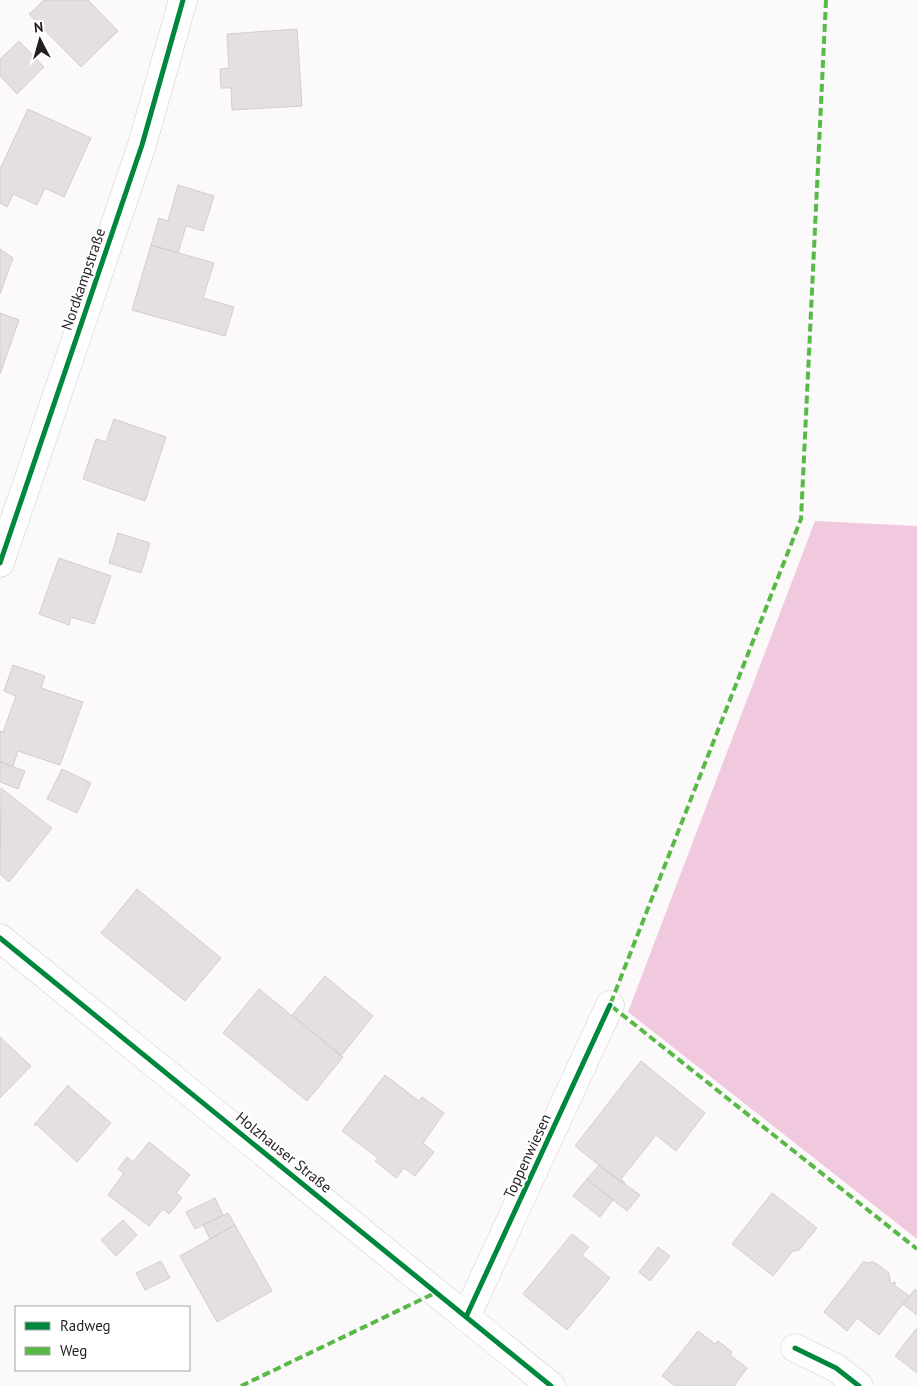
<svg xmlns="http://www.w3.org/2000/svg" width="917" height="1386" font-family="'PT Sans',sans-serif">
  <rect width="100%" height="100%" fill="#fcf9fa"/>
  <!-- forest -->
  <path fill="#f0c9df" d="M815,521L917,526V1239L628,1012Z"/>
  <!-- building -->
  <path fill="#e5dee2" stroke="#d3cdd0" d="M44,0H88L118,31L81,67L29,14Z
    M297,29L302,106L232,110L231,88H221L220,69L229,68L227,34Z
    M19,41L44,67L17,94L0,76V59Z
    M28,109L91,138L64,197L45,188L37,205L13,194L7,207L0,203V169Z
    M178,185L214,196L203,231L186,226L178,253L151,245L159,218L168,221Z
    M151,245L214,263L203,298L234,307L225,336L132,310Z
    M0,249L13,258L0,294Z
    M0,313L19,320L0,374Z
    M114,419L166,437L145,501L83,479L96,439L106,442Z
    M118,533L150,543L141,573L109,563Z
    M59,558L111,576L94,624L71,617L69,625L39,614Z
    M13,665L45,676L41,688L83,702L60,765L18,751L13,766L0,762V731L3,732L16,696L4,691Z
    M0,762L25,771L18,789L0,782Z
    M62,769L91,783L77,813L47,799Z
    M1,788L52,828L9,882L0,874Z
    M137,889L221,958L185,1001L101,933Z
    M325,976L373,1016L341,1056L292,1015Z
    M259,989L343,1057L307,1101L223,1033Z
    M0,1037L31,1066L0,1098Z
    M641,1061L705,1113L676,1151L656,1135L621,1179L625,1183L624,1185L575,1146Z
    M385,1075L419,1101L422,1097L444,1113L423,1143L434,1152L415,1176L404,1168L396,1178L375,1161L378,1158L342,1131Z
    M68,1085L69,1087L111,1123L77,1162L36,1124L35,1126L34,1125Z
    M149,1142L190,1175L176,1193L182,1198L169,1214L163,1209L149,1226L108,1195L124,1173L118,1169L127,1157L133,1162Z
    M599,1165L640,1195L627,1211L587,1179Z
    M587,1179L613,1200L600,1217L573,1196Z
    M772,1193L817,1228L799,1250L793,1251L773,1276L732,1244Z
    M215,1198L223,1215L195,1229L186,1212Z
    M228,1213L235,1225L210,1239L203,1225Z
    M123,1220L137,1235L116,1256L101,1240Z
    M235,1225L272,1291L217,1322L180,1256Z
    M572,1234L589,1247L582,1255L610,1278L567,1330L523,1294Z
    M658,1247L670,1256L650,1281L639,1272Z
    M161,1261L170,1278L145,1290L136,1273Z
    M864,1261L866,1263L874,1262L889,1273L890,1281L892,1284L894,1282L896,1283L894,1285L909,1296L879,1335L857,1318L847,1331L824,1312Z
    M915,1289L917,1291V1315L903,1304Z
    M917,1328V1373L895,1356Z
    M698,1331L715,1344L718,1341L732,1352L730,1355L747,1368L734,1386H675L662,1376Z"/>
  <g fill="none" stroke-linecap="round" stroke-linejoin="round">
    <!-- street casing -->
    <g stroke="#d4ced1" stroke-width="29">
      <path id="street" d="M0,563L142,145L183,0
        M466,1317L610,1005
        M795,1348L836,1368L859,1386"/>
    </g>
    <!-- secondary casing -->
    <g stroke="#d4ced1" stroke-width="29">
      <path id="secondary" d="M0,938L551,1386"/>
    </g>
    <!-- street -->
    <use href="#street" stroke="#fffefe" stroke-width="28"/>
    <!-- secondary -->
    <use href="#secondary" stroke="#fffefe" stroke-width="28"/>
    <!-- quiet -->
    <path stroke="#58b947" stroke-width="4" stroke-dasharray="8 4" stroke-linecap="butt" d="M826,0L801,519L610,1005L917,1249
      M241,1386L437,1292"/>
    <!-- cycleway casing -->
    <g stroke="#fff" stroke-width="8">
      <path id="cycleway" d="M0,563L142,145L183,0
        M0,938L551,1386
        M466,1317L610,1005
        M795,1348L836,1368L859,1386"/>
    </g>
    <!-- cycleway -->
    <use href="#cycleway" stroke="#00873e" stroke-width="5"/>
  </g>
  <g text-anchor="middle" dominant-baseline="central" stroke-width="4" stroke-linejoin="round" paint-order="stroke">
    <!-- street labels -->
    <g font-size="15" fill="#241c20" stroke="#fff">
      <text transform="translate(83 279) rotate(-71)">Nordkampstraße</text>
      <text transform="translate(284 1152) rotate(39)">Holzhauser Straße</text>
      <text transform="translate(527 1156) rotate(-65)">Toppenwiesen</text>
    </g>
  </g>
  <!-- legend -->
  <rect x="15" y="1306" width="175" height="65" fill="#ffffff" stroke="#a7a4a6"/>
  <rect x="25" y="1322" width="25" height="8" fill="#00873e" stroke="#a7a4a6"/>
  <text x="60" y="1331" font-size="15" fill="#241c20">Radweg</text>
  <rect x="25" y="1347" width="25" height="8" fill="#58b947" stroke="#a7a4a6"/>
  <text x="60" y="1356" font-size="15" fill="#241c20">Weg</text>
  <!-- north arrow -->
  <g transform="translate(40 40) rotate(354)" stroke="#ffffff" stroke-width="4" paint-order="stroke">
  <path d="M0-4L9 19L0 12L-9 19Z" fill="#241c20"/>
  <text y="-8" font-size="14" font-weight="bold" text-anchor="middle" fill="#241c20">N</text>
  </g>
</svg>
